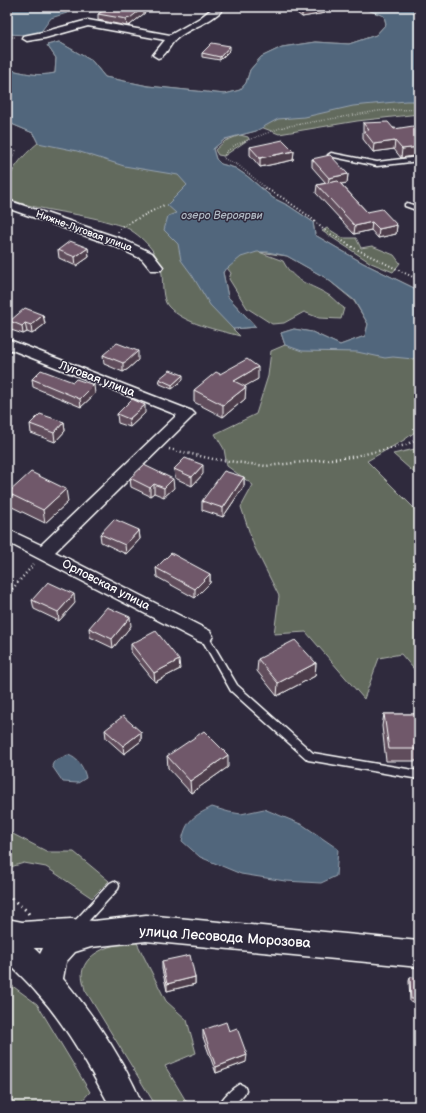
<svg xmlns="http://www.w3.org/2000/svg" width="426" height="1113" font-family="'Balsamiq Sans',sans-serif">
  <rect width="100%" height="100%" fill="#2f2a3d"/>
  <filter id="ink" filterUnits="userSpaceOnUse"><feTurbulence type="fractalNoise" baseFrequency=".025" numOctaves="2"/><feDisplacementMap in="SourceGraphic" scale="8" xChannelSelector="R" yChannelSelector="G"/><feConvolveMatrix kernelMatrix="1 2 1 2 8 2 1 2 1" color-interpolation-filters="sRGB"/></filter>
  <g filter="url(#ink)">
    <!-- green -->
    <path fill="#626a5d" stroke="#b0b4ae" d="M360,7H419V114L357,121L279,134L261,127L256,131L225,139L213,149L216,159L221,164L235,168L247,176L273,198L289,206L313,222L315,235L363,263L414,288L419,293V429L404,440L367,461L419,513V523L416,525L419,546V675L401,654L379,658L364,699L306,632L274,634L279,596L254,546L241,507L253,485L227,466L224,449L215,434L256,414L268,376L271,351L285,345L281,333L294,329L312,332L340,345L365,336L368,324L354,301L326,278L287,256L259,252L283,261C295,284 310,283 330,296C335,300 339,305 344,308L341,319L319,318L304,312L284,323L272,324L247,308L229,279L231,273L227,268L223,272L228,297L256,327L233,329L240,336C218,330 184,324 168,306C162,299 163,283 162,274C160,255 145,239 129,229C124,226 118,225 112,223C78,212 42,212 9,199C0,179 24,154 38,143L33,133L7,122V69C25,73 37,77 55,73L56,58L47,45L59,42L92,61L105,77L148,86L225,94L240,90L246,83L250,70L261,57L282,47L315,42L349,44L376,35L386,24L384,16Z
      M240,135L248,137L249,139L224,156L218,155L215,150L225,141Z
      M327,228L343,238H356L361,248L372,246L394,255L400,263L393,272L371,263L322,231Z
      M419,448V477L393,454Z
      M7,831L48,852H74L109,881L92,898L46,867L24,863L7,868Z
      M139,940L137,943L166,1001L187,1020L196,1053L165,1066L189,1106H156L85,990C84,985 82,979 82,974C85,949 119,943 139,940Z
      M7,982L37,1004L90,1092L77,1106H7Z"/>
    <!-- water -->
    <path fill="#51667c" stroke="#97a3b0" d="M7,7H86L51,18L40,33L28,35L7,34Z
      M360,7H419V101H406L353,106L305,117L278,119L256,131L225,139L213,149L216,159L221,164L235,168L247,176L273,198L289,206L313,222L315,235L363,263L414,288L419,293V355L413,359L393,357L385,358L357,352L302,351L285,345L281,333L294,329L312,332L340,345L365,336L368,324L354,300L326,278L287,256L268,252H257L241,257L223,272L228,297L256,327L233,329L210,305L192,275L181,260L178,244L164,230L168,216L176,213L167,205L187,185L178,175L124,166L77,151L38,143L33,133L7,122V69C25,73 37,77 55,73L56,58L47,45L59,42L92,61L105,77L148,86L225,94L240,90L246,83L250,70L261,57L282,47L315,42L349,44L376,35L386,24L384,16Z
      M68,755C78,758 84,768 86,778L78,783L63,782L52,766L54,761Z
      M212,807L229,812L241,814L264,809L303,825L338,849L336,876L321,883L285,881L241,874L200,857L182,841C186,820 194,816 212,807Z"/>
    <g fill="none" stroke-linecap="round" stroke-linejoin="round">
      <!-- service casing -->
      <g stroke="#fff" stroke-width="3">
        <path id="service" d="M331,153L377,162L419,157V161L377,166L329,156L328,155Z
          M407,203L419,207V211L405,206V204Z
          M204,633L207,634L237,685L313,753L419,771V779L308,760L231,691L200,636L201,634Z
          M114,881L118,883L119,886L118,889L80,930L76,932L72,930L71,927L72,924L110,883Z
          M240,1084L244,1086L246,1090L244,1094L233,1106H219C222,1098 232,1088 240,1084Z"/>
      </g>
      <!-- minor casing -->
      <g stroke="#fff" stroke-width="3">
        <path id="minor" d="M214,7H225C212,23 190,27 175,40C169,46 166,56 158,58L153,55L165,40L88,26L45,38L27,41L22,38L23,36L43,32L88,20L170,35L200,18Z
          M7,200L122,239L152,253L163,267L161,270H151L142,259L112,245L7,208Z
          M7,339L192,411L195,414L192,417L55,552L210,631L213,636L210,641L204,643L198,641L7,542V529L41,545L177,415L7,348Z"/>
      </g>
      <!-- tertiary casing -->
      <g stroke="#fff" stroke-width="3">
        <path id="tertiary" d="M146,915L419,941V967L146,941L91,947L75,952L66,962L62,984L58,994L48,998L38,994L34,984L39,956L43,948H22L7,945V919L22,922L71,919L94,921Z"/>
      </g>
      <!-- secondary casing -->
      <g stroke="#fff" stroke-width="3">
        <path id="secondary" d="M7,928C19,933 26,942 36,950C79,992 120,1051 143,1106H110C89,1067 67,1026 37,993C28,982 17,972 7,962Z"/>
      </g>
      <!-- path-far3 -->
      <path stroke="#fff" stroke-width="1.5" stroke-dasharray="0.5 2" stroke-linecap="butt" d="M89,12L101,7
        M7,37H16
        M7,166L17,149
        M267,189L238,165L223,158L226,152L235,145L283,127L378,111L419,109"/>
      <!-- path-far2 -->
      <path stroke="#fff" stroke-width="2" stroke-dasharray="1 2.5" stroke-linecap="butt" d="M265,188L283,198L310,217L324,230L354,248L419,280
        M118,232L121,227L164,205"/>
      <!-- path-far1 -->
      <path stroke="#fff" stroke-width="2.5" stroke-dasharray="1 3" stroke-linecap="butt" d="M169,449L213,459L266,466L351,457L406,445L419,437
        M7,595L34,564"/>
      <!-- path -->
      <path stroke="#fff" stroke-width="3" stroke-dasharray="1.5 4" stroke-linecap="butt" d="M7,895L27,911L30,916"/>
      <!-- service -->
      <use href="#service" fill="#2f2a3d" fill-rule="evenodd"/>
      <!-- minor -->
      <use href="#minor" fill="#2f2a3d" fill-rule="evenodd"/>
      <!-- tertiary -->
      <use href="#tertiary" fill="#2f2a3d" fill-rule="evenodd"/>
      <!-- secondary -->
      <use href="#secondary" fill="#2f2a3d" fill-rule="evenodd"/>
    </g>
    <!-- wall -->
    <path fill="#604d5c" stroke="#fff" d="M109,7H152L130,25L127,26L98,20V14Z
      M289,7H323L325,13L302,17Z
      M230,50L220,60L202,57V53Z
      M363,123L419,132V155L401,158L394,149L373,152L363,139Z
      M250,147L294,151L293,160L260,167L250,155Z
      M312,159L348,174L347,183L341,184L367,212L397,225L396,234L378,238L371,230L354,234L316,193L317,185L326,183L312,167Z
      M88,248L89,257L76,266L59,258L58,250Z
      M43,315L45,324L32,334L27,332L23,334L11,330L10,321Z
      M103,355L138,360L128,369L123,372L104,364Z
      M220,374L258,379L244,386L245,399L223,417L194,402V390Z
      M32,379L95,394L81,407L33,387Z
      M159,379L183,380L172,389L160,384Z
      M145,413L130,427L118,423L117,414Z
      M64,422L65,431L55,442L31,433L30,424Z
      M174,469L203,474L192,486L175,478Z
      M244,477V486L223,517L202,510V501Z
      M130,478L174,488L164,497L154,493L150,496L131,487Z
      M8,493L68,502L45,523L10,506Z
      M139,530L140,539L126,554L101,542L100,534Z
      M156,568L210,574V583L195,598L157,577Z
      M32,600L75,603L59,621L34,609Z
      M131,626L113,648L90,637L89,628Z
      M131,644L180,669L155,682L131,652Z
      M258,659L316,663L315,676L277,696L257,671Z
      M384,714H419V761H386L382,726Z
      M105,730L141,732V741L124,754L106,738Z
      M167,756L228,767L191,793L168,768Z
      M162,961L195,977V984L167,991L162,969Z
      M410,977L419,978V1003L410,1002L409,981Z
      M203,1030L229,1031L246,1062L216,1073L203,1037Z"/>
    <!-- shaded-wall -->
    <path fill="#4e3e4b" stroke="#fff" d="M144,7H152L130,25L127,26L126,19Z
      M326,9L325,13L302,17V13Z
      M230,46V50L220,60V57Z
      M395,141L394,149L373,152L374,144Z
      M419,147V155L401,158L402,149Z
      M294,151L293,160L260,167V158Z
      M348,174L347,183L328,186L329,178Z
      M372,222L371,230L354,234L355,226Z
      M397,225L396,234L378,238L379,229Z
      M88,248L89,257L76,266L75,257Z
      M43,315L45,324L32,334L31,325Z
      M25,323L27,332L23,334L22,326Z
      M138,351V360L128,369L123,372V363Z
      M258,367V379L233,393L234,381Z
      M183,375V380L172,389V385Z
      M94,385L95,394L81,407L80,399Z
      M246,387L245,399L223,417V405Z
      M145,405V413L130,427L129,419Z
      M64,422L65,431L55,442L54,433Z
      M203,465V474L192,486V477Z
      M244,477V486L223,517V508Z
      M173,479L174,488L164,497V488Z
      M154,484V493L150,496V488Z
      M66,489L68,502L45,523L43,510Z
      M139,530L140,539L126,554L125,545Z
      M210,574V583L195,598V589Z
      M74,594L75,603L59,621L58,612Z
      M130,617L131,626L113,648L112,639Z
      M179,660L180,669L155,682L154,673Z
      M316,663L315,676L277,696L278,683Z
      M141,732V741L124,754L123,746Z
      M228,755V767L191,793L190,781Z
      M195,977V984L167,991V984Z
      M247,1055L246,1062L216,1073V1067Z"/>
    <!-- building -->
    <path fill="#70596b" stroke="#fff" d="M109,7H144L130,18L126,19L98,14Z
      M294,7H323L326,9L302,13Z
      M212,43L230,46L220,57L202,53Z
      M388,122L394,129L413,126L419,132V147L402,149L395,141L374,144L364,131L369,130L363,123Z
      M283,140L294,151L260,158L250,147Z
      M330,155L348,174L329,178L312,159Z
      M338,181L367,212L382,209L397,225L379,229L372,222L355,226L317,185Z
      M70,241L88,248L75,257L58,250Z
      M25,308L43,315L31,325L25,323L22,326L10,321Z
      M117,343L138,351L127,361L123,363L103,355Z
      M247,359L258,367L234,381L246,387L223,405L194,390L216,372L220,374Z
      M41,370L73,382L76,379L94,385L80,399L32,379Z
      M170,370L183,375L172,385L159,379Z
      M132,399L145,405L129,419L117,414Z
      M40,414L64,422L54,433L30,424Z
      M185,458L203,465L192,477L174,469Z
      M144,465L173,479L164,488L154,484L150,488L130,478Z
      M224,471L244,477L223,508L202,501Z
      M31,472L66,489L43,510L8,493Z
      M114,519L139,530L125,545L100,534Z
      M171,553L210,574L195,589L156,568Z
      M48,582L74,594L58,612L32,600Z
      M107,607L130,617L112,639L89,628Z
      M156,631L179,660L154,673L131,644Z
      M295,640L316,663L278,683L258,659Z
      M384,714H419V749H389Z
      M123,716L141,732L123,746L105,730Z
      M204,731L228,755L190,781L167,756Z
      M190,955L195,977L167,984L162,961Z
      M410,977L419,978V999H411Z
      M226,1022L229,1031L237,1028L247,1055L216,1067L203,1030Z"/>
  </g>
  <g text-anchor="middle" dominant-baseline="central" stroke-width="3" stroke-linejoin="round" paint-order="stroke">
    <!-- far-street labels -->
    <g font-size="10" fill="#fff" stroke="#2f2a3d">
      <text transform="translate(84 231) rotate(20)">Нижне-Луговая улица</text>
    </g>
    <!-- far-water labels -->
    <g font-size="11" font-style="italic" fill="#b1bac4" stroke="#2f2a3d">
      <text x="222" y="215">озеро Вероярви</text>
    </g>
    <!-- street labels -->
    <g font-size="12" fill="#fff" stroke="#2f2a3d">
      <text transform="translate(97 379) rotate(21)">Луговая улица</text>
      <text transform="translate(106 585) rotate(27)">Орловская улица</text>
    </g>
    <!-- near-street labels -->
    <g font-size="14" fill="#fff" stroke="#2f2a3d">
      <text transform="translate(225 937) rotate(4)">улица Лесовода Морозова</text>
    </g>
  </g>
  <!-- margin -->
  <rect width="426" height="1113" fill="none" stroke="#2f2a3d" stroke-width="24"/>
  <rect x="12" y="12" width="402" height="1089" fill="none" stroke="#fff" stroke-width="1.5" filter="url(#ink)"/>
</svg>
